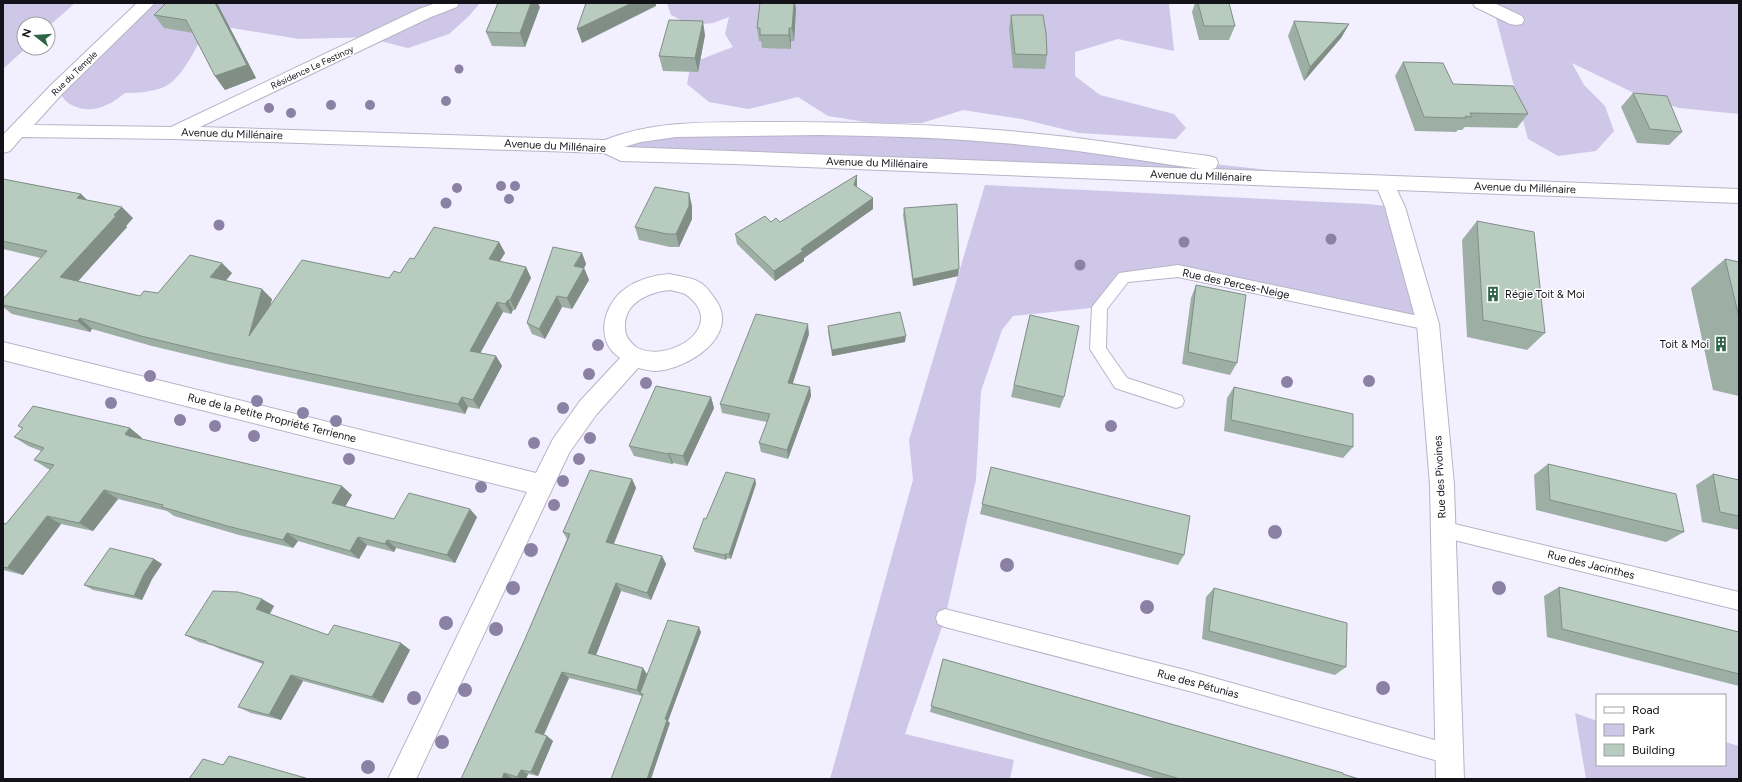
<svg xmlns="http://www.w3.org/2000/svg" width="1742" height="782" font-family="Figtree,sans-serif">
  <rect width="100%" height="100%" fill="#f2efff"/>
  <!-- green -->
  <path fill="#cec7e8" d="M3,3H75L48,27V24H24V48H26L3,69Z
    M150,3H480L469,16L449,34L408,48L380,41L375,37L299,39L208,24C200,41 182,80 164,87C152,92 138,93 125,93C108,107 89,116 68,103C64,100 60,93 57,89Z
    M667,3H1169L1174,51L1118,39L1075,52V76L1100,95L1174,114L1186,128L1176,139L1079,133L1022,119L963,110L922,123H871L828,116L798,97L748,109L709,102L687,84L691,63L733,47L725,34L729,17L713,23L691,25L671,15Z
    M1492,3H1739V114L1679,108L1634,93L1572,63L1584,85L1605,106L1614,131L1596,151L1558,156L1528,139Z
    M927,132L1384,183L621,154L626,138Z
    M985,185L1368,204L1395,207L1428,324L1178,271L1124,277L1100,307L1013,316L1002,330L981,391L976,480L945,618L905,734L1014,760L1010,779H830L913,480L909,440Z
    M1575,713L1597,721V765H1725V742L1739,746V779H1586Z"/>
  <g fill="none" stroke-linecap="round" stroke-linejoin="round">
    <!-- lane casing -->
    <g stroke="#b8b4c7" stroke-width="2">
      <path id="lane" d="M1178,265L1428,318L1433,320L1436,324L1433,328L1428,330L1178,277L1128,282L1107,309L1106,348L1127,378L1182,396L1184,401L1182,406L1176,408L1115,388L1090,349L1092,307L1119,273Z
        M1442,521L1739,592V610L1442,537L1436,535L1433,529L1436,523Z
        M945,609L1189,671L1449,744L1456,747L1459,754L1456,761L1449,764L1189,691L945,627L938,624L936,618L938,612Z"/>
    </g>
    <!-- street casing -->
    <g stroke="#b8b4c7" stroke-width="2">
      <path id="street" d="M137,3H155L63,93L34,125L171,127L419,9L436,3H459L457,7L431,17L200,127L605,140C658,119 715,123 771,122C867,122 963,125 1058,136C1108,141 1158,150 1209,156L1216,158L1218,163L1216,168L1211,169L1739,189V203L1397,190L1405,207L1439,324L1454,485L1464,779H1436L1430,485L1417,324L1385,207L1378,190L733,164L621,161L604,153L174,139L22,137L10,151L3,153V135L51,85ZM820,135C900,136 980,139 1060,149C1107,154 1154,163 1201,169L624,147L641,142L676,137Z
        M1473,3H1494L1522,16L1524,20L1522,24L1516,25L1510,24L1475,7Z
        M670,274C680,277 691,277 699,282C707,286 711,294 716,300C740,336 688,369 656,371C651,371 644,369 638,368L596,415L569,453L416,779H388L527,492L3,360V342L536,473L553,439L580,401L620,358C594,341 603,304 626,288C639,279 655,275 670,274ZM670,290C675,291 680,292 685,294C689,296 693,301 696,304C718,335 662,363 636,347C629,341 625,336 625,327C624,302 650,292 670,290Z"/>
    </g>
    <!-- lane -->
    <use href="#lane" fill="#fff" fill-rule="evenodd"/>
    <!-- street -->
    <use href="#street" fill="#fff" fill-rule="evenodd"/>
  </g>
  <!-- trees -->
  <g fill="#8b81a5">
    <circle cx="459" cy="69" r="4.5"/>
    <circle cx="446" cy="101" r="5"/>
    <circle cx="331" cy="105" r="5"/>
    <circle cx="370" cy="105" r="5"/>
    <circle cx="269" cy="108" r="5"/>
    <circle cx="291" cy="113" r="5"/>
    <circle cx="501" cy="186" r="5"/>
    <circle cx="515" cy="186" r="5"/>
    <circle cx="457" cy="188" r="5"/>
    <circle cx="509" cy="199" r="5"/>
    <circle cx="446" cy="203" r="5.5"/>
    <circle cx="219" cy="225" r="5.5"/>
    <circle cx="1331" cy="239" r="5.5"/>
    <circle cx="1184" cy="242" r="5.5"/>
    <circle cx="1080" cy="265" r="5.5"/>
    <circle cx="598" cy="345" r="6"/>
    <circle cx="589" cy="374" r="6"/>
    <circle cx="150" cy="376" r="6"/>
    <circle cx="1369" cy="381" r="6"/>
    <circle cx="1287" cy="382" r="6"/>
    <circle cx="646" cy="383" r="6"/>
    <circle cx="257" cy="401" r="6"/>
    <circle cx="111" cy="403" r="6"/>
    <circle cx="563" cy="408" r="6"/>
    <circle cx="303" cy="413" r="6"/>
    <circle cx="180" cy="420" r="6"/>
    <circle cx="336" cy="421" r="6"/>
    <circle cx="215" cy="426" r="6"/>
    <circle cx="1111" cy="426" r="6"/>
    <circle cx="254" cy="436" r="6"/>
    <circle cx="590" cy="438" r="6"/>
    <circle cx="534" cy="443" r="6"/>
    <circle cx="349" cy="459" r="6"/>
    <circle cx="579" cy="459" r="6"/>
    <circle cx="563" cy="481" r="6"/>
    <circle cx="481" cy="487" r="6"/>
    <circle cx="554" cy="505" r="6"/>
    <circle cx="1275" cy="532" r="7"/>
    <circle cx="531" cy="550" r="7"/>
    <circle cx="1007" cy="565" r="7"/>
    <circle cx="513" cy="588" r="7"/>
    <circle cx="1499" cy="588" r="7"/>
    <circle cx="1147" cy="607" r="7"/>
    <circle cx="446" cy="623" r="7"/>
    <circle cx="496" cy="629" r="7"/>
    <circle cx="1383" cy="688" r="7"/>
    <circle cx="465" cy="690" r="7"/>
    <circle cx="414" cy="698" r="7"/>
    <circle cx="442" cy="742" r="7"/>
    <circle cx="368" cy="767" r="7"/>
  </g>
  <!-- wall -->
  <path fill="#9dafa4" d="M166,3H217L256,78L225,90L215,76L193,33L164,28L154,15Z
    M1195,3H1229L1235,26L1229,40H1199L1192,12Z
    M540,7L525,47L492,46L486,32Z
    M796,9L794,41H791V49L762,48L761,41H759L757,28Z
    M1011,15L1047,55L1045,69L1013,68L1009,29Z
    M1294,21L1349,24L1341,38L1304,81L1288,36Z
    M705,35L698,72L663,71L659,56Z
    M1403,62L1453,84L1528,114L1517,128L1465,127L1462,130H1458L1456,132L1415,131L1395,76Z
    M1633,93L1682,132L1669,145L1637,143L1621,107Z
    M857,175V187L873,209L804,258V261L775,281L737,244L735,234L771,222H780Z
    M3,179L81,194L87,200L133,218L126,226L127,227L78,281L140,296L158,293L232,273L226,280L272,299L270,306L389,278L400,273L414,259L499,242L505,253L500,261L526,267L531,278L515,310H513L511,314L503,312L480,353L496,356L502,366L479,409L468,407L465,414L227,364L152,346L92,329L90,332L12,314L3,307V299L41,258L3,249Z
    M692,206V219L679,247H670L639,240L635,227Z
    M904,208L958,276L913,286L903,215Z
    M1477,221L1545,333L1527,350L1467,337L1462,240Z
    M582,253L586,264L584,268L589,280L572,309L562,307L545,339L532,334L527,323Z
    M1725,259L1739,262V396L1713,390L1691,288Z
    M1196,285L1237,363L1230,375L1182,364L1191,298Z
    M1030,315L1064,397L1060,408L1011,397Z
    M828,326L905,342L832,356L828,332Z
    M809,334L792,383L810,387L811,396L788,459L761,452L759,443L767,422L722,413L720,404Z
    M1234,387L1353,447L1343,458L1224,431L1227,398Z
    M711,397L714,408L687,466L673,463L672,464L634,456L629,446Z
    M18,426L130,428L142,438L141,439L352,495L345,506L394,519L477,517L455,563L396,548L394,552L367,545L359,559L298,541L293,548L239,535L174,516L167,511L118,499L93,531L61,524L23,575L3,570V523L6,524L51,470L48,469L34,460L41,451L28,446L14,437L22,428Z
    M1548,464L1684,532L1666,542L1536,510L1534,475Z
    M991,467L1184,555L1178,565L980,514Z
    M1713,474L1739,480V530L1702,522L1696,485Z
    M632,479L636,488L614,544L662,556L666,564L651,600L621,591L596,655L643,668L647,674L701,632L668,721L670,723L642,695V696L569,678L544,735L547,736L553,741L538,776L528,774L526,779H516L512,778V779H461L525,639L567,539L563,532Z
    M755,479L756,484L731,559L727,558L726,560L695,552L693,548L706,519Z
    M154,559L162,564L152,579L142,600L93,590L84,585Z
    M1559,587L1739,632V686L1547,637L1544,596Z
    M1214,588L1346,667L1335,675L1202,639L1206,597Z
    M262,599L274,606L270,614L328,635L401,643L410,650L383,703L303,681L281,720L251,713L238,707L263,664L220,649L214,646L199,642L185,635Z
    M943,659L1343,774L1359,779H1157L930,712Z"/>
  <!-- shaded-wall -->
  <path fill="#808e86" d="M215,3H217L256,78L225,90L215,76Z
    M531,3H538L540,7L525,47L520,33Z
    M632,3H656V6L582,43L577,29Z
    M794,3H795L796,9L794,41L792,28Z
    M703,21L705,35L698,72L695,58Z
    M1349,24L1341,38L1304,81L1310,67Z
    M789,28L791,41V49L789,35Z
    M857,175V186L854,196V185Z
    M689,193L692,206V219L679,247L676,234Z
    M81,194L92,205L77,198Z
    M873,198V209L804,258V261L775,281L774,271L801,249Z
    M122,207L133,218L126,226L127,227L72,288L60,277Z
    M499,242L505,253L494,270L489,259Z
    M582,253L586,264L584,268L589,280L572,309L567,298L574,266Z
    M222,263L232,273L220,288L210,277Z
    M526,267L531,278L515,310L510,300Z
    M959,269L958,276L913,286V279Z
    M262,289L272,299L258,346L249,336Z
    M557,296L562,307L545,339L539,329Z
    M508,300L513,310L511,314L505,304Z
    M497,302L503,312L476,361L470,351Z
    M80,318L92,329L90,332L77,321Z
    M808,324L809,334L790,392L788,383Z
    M906,336L905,342L832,356V350Z
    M496,356L502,366L479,409L473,400Z
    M810,387L811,396L788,459L787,450Z
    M462,397L468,407L465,414L458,404Z
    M711,397L714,408L687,466L683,456Z
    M130,428L142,438L138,444L125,434Z
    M669,453L673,463L672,464L668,454Z
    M632,479L636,488L611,550L606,542Z
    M755,479L756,484L731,559L729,554Z
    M342,486L352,495L342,512L332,503Z
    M104,490L118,499L93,531L79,523Z
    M470,509L477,517L455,563L447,555Z
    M47,516L61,524L23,575L7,568Z
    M287,533L298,541L293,548L283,540Z
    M358,537L367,545L359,559L350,551Z
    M387,540L396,548L394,552L385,544Z
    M725,554L727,558L726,560L724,555Z
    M662,556L666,564L651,600L647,593Z
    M154,559L162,564L152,579L142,600L134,596L144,574Z
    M616,583L621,591L594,660L588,653Z
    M262,599L274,606L268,616L256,609Z
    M699,627L701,632L668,721L670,723L651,779H647L665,719Z
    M401,643L410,650L383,703L372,697Z
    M643,668L647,675L640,693L642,695V696L637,690Z
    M562,672L569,678L542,738L535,732Z
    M291,675L303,681L281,720L269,715Z
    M547,736L553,741L538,776L531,772Z
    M521,770L528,774L526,779H521L517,777Z
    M504,773L512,778V779H502Z"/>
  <!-- building -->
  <path fill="#b7cbbf" stroke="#808e86" d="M166,3H215L247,65L215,76L186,20L154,15Z
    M498,3H531L520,33L486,32Z
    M586,3H632L577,29Z
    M760,3H794L792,28H789V35H760V28H757Z
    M1198,3H1229L1235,26H1204Z
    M1011,15H1043L1046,33L1047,55L1015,54Z
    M669,20L703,21L695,58L659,56Z
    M1294,21L1349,24L1310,67Z
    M1403,62L1443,63L1453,84L1513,86L1528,114L1470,113L1472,117L1465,116L1466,118L1424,117Z
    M1633,93L1667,96L1682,132L1650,129Z
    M857,175L854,185L873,198L801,249L803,251L774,271L735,234L765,216L771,222L776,218L780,222Z
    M3,179L81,194L77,198L122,207L114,215L116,216L60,277L140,296L144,291L158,293L190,255L222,263L210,277L262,289L249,336L302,260L389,278L394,271L400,273L410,258L414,259L434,227L499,242L489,259L526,267L510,300H508L505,304L497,302L470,351L496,356L473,400L462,397L458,404L216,354L141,336L80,318L77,321L3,305V299L47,251L3,241Z
    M655,187L689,193V206L676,234H667L635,227Z
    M957,204L959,269L913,279L904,208Z
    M1477,221L1534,232L1545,333L1483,320Z
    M553,247L582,253L574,266L584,268L567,298L557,296L539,329L527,323Z
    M1725,259L1739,262V317Z
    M1196,285L1246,295L1237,363L1188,352Z
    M900,312L906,336L832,350L828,326Z
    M756,314L808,324L788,383L810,387L787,450L759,443L770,414L720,404Z
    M1030,315L1079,326L1064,397L1014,385Z
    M656,386L711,397L683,456L669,453L668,454L629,446Z
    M1234,387L1353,414V447L1231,420Z
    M33,406L130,428L125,434L129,436L342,486L332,503L394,519L409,493L470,509L447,555L387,540L385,544L358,537L350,551L287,533L283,540L227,526L162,507L163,505L104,490L79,523L47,516L7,568L3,567V523L6,524L54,465L34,460L44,448L14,437L23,428L18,426Z
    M1548,464L1676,494L1684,532L1550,500Z
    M991,467L1190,516L1184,555L982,504Z
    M590,470L632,479L606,542L662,556L647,593L616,583L588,653L643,668L637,690L562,672L535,732L547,736L531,772L521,770L517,777L504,773L502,779H461L525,639L570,534L563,532Z
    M726,472L755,479L729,554H725L724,555L693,548L704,518L706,519Z
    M1713,474L1739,480V516L1720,512Z
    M110,548L154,559L144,574L134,596L84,585Z
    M1559,587L1739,632V674L1562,629Z
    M1214,588L1347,623L1346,667L1209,631Z
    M213,591L238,592L262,599L256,609L328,635L334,625L401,643L372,697L291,675L269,715L238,707L264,662L207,643L206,641L185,635Z
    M668,620L699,627L665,719L667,720L647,779H611L643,694L640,693Z
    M943,659L1343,773V774L1359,779H1180L931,706Z
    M229,756L309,779H189L203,759L223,765Z"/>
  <!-- icons -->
  <defs>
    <g id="building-bare" transform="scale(1.2)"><path d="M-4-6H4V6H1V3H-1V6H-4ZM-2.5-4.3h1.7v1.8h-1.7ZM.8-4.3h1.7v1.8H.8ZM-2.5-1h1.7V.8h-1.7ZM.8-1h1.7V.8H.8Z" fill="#2e6348" stroke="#fff" stroke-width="2.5" paint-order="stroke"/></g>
  </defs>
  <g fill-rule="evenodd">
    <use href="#building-bare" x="1493" y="294"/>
    <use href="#building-bare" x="1721" y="344"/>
  </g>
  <g text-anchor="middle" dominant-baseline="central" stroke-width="3" stroke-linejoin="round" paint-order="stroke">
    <!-- far-street labels -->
    <g font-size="9" fill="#141219" stroke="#fff">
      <text transform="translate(312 67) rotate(-25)">Résidence Le Festinoy</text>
      <text transform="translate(74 73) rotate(-44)">Rue du Temple</text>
    </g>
    <!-- street labels -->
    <g font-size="11" fill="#141219" stroke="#fff">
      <text transform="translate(232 134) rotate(2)">Avenue du Millénaire</text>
      <text transform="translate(555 146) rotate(3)">Avenue du Millénaire</text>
      <text transform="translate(877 163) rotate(2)">Avenue du Millénaire</text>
      <text transform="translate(1201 176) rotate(2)">Avenue du Millénaire</text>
      <text transform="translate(1525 188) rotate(2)">Avenue du Millénaire</text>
      <text transform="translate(1236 284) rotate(12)">Rue des Perces-Neige</text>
      <text transform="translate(272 418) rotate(14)">Rue de la Petite Propriété Terrienne</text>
      <text transform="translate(1440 477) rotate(-93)">Rue des Pivoines</text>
      <text transform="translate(1591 565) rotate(14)">Rue des Jacinthes</text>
      <text transform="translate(1198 684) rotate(15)">Rue des Pétunias</text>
    </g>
    <!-- poi labels -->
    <g font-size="11" fill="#141219" stroke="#fff" text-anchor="start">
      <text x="1505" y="294">Régie Toit &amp; Moi</text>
      <text x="1709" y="344" text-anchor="end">Toit &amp; Moi</text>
    </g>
  </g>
  <!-- border -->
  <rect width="1742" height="782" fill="none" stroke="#141219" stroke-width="8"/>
  <!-- legend -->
  <rect x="1596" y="694" width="130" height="72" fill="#ffffff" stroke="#a1a0a3"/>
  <rect x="1604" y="707" width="20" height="6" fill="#ffffff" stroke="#a1a0a3"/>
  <text x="1632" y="714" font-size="12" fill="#141219">Road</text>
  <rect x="1604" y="724" width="20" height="12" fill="#cec7e8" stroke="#a1a0a3"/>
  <text x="1632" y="734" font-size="12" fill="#141219">Park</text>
  <rect x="1604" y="744" width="20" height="12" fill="#b7cbbf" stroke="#a1a0a3"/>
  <text x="1632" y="754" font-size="12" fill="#141219">Building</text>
  <!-- north arrow -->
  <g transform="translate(36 36) rotate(287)"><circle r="19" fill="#ffffff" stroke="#a1a0a3"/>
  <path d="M0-3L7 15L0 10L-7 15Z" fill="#2e6348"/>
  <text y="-6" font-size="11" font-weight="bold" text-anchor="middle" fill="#141219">N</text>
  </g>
</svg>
